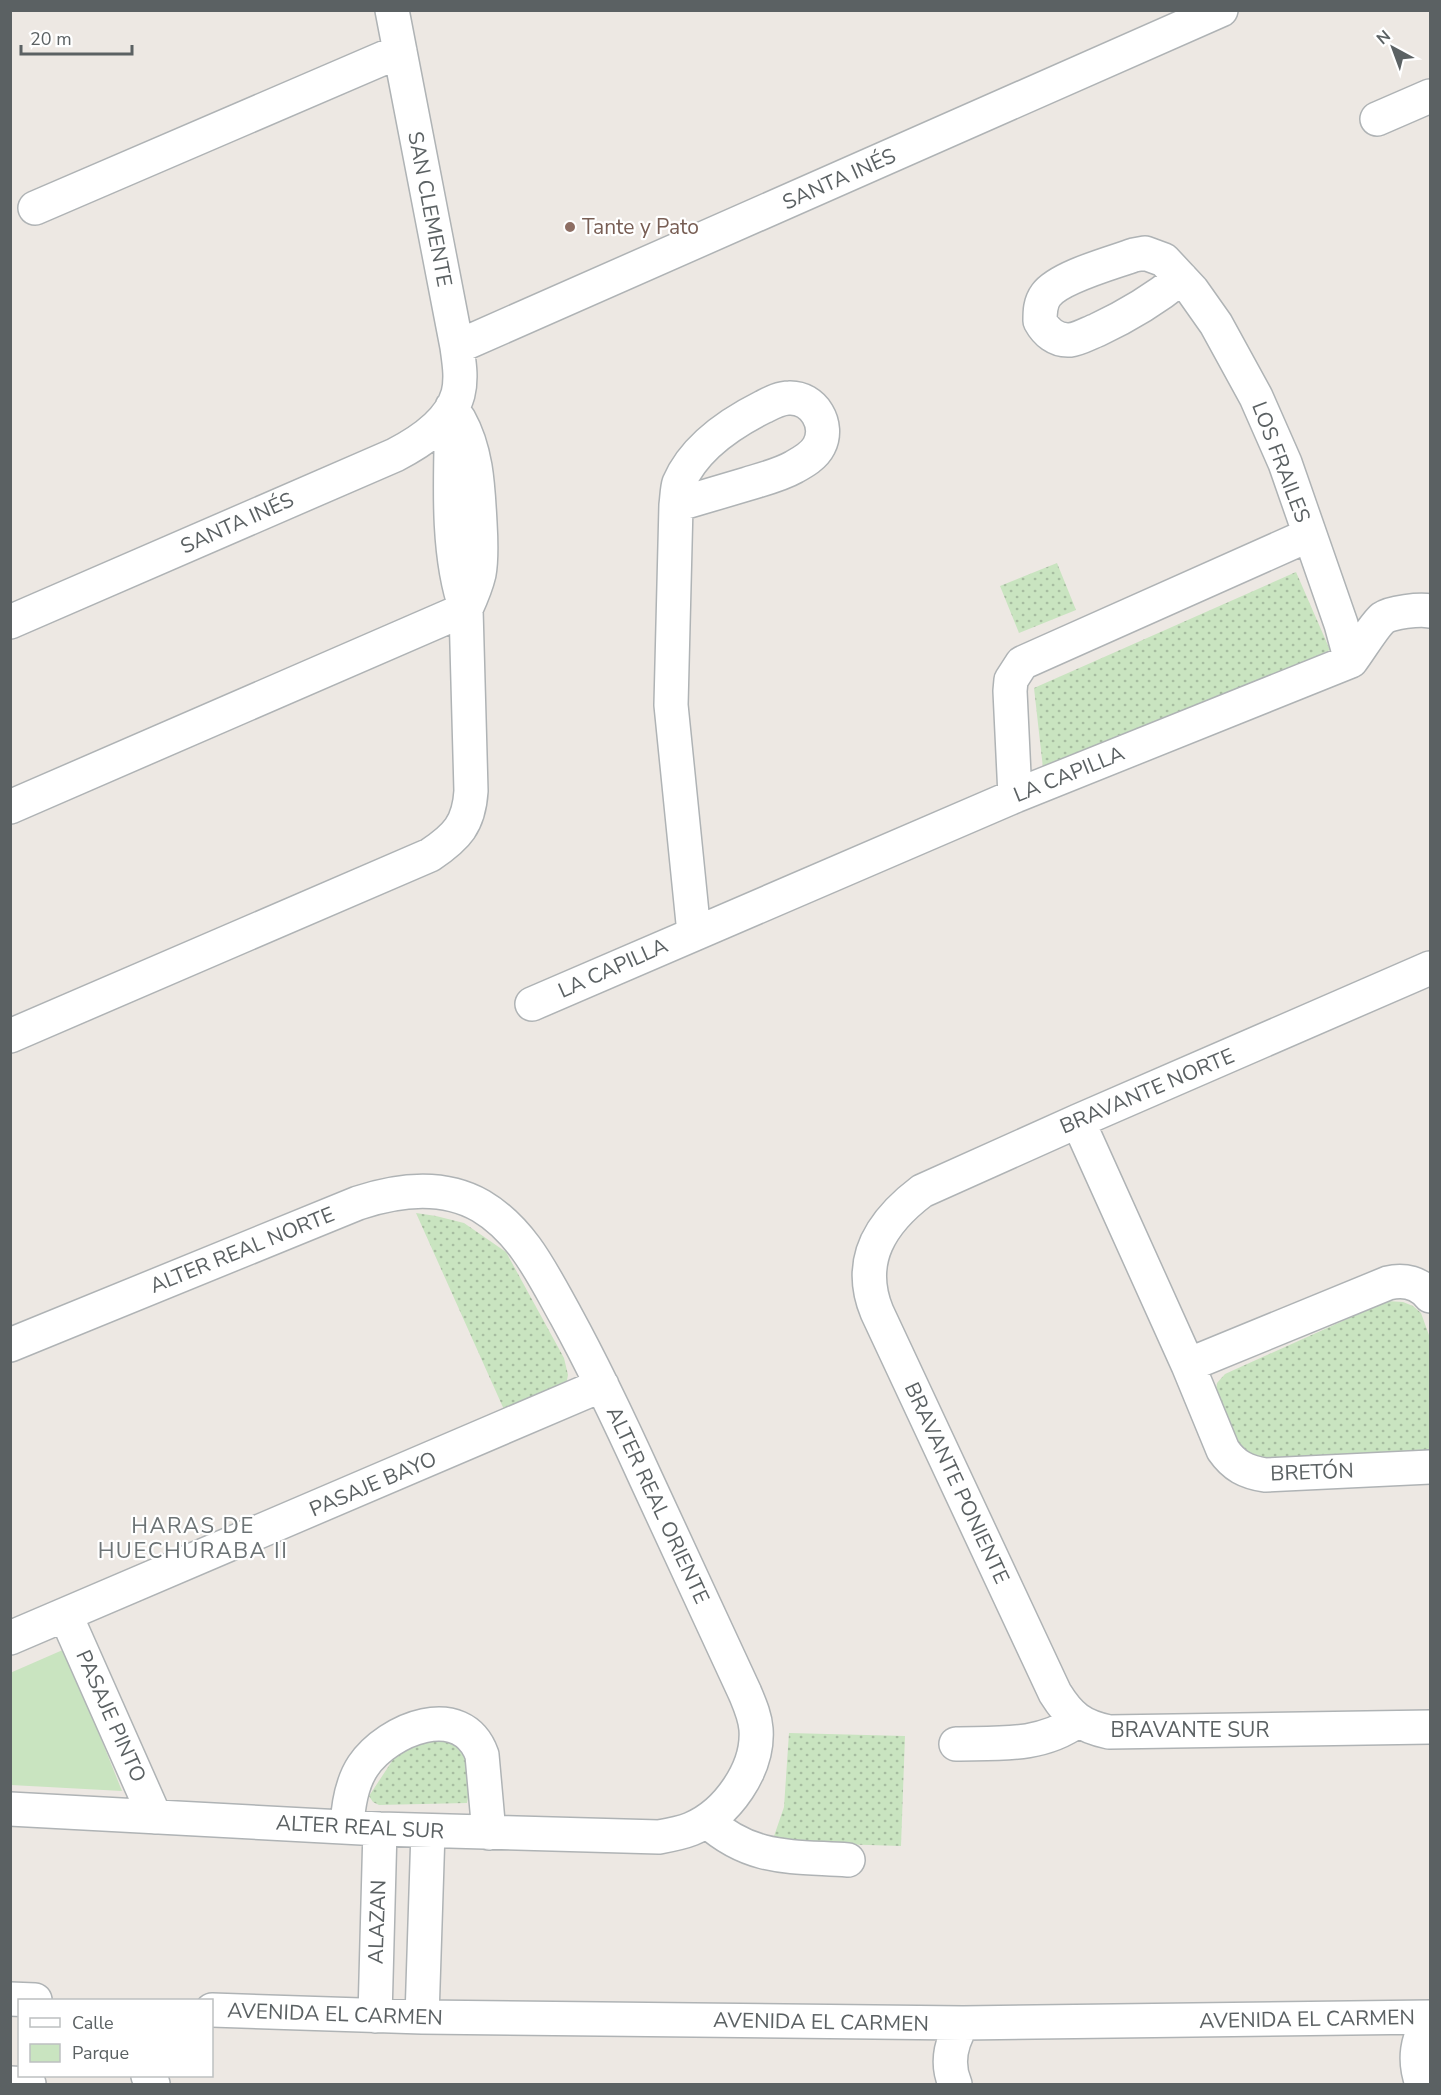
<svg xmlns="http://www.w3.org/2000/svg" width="1441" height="2095" font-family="'Nunito Sans',sans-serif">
  <defs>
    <pattern id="grass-dots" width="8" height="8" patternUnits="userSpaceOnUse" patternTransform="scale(1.5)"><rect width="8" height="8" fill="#c9e4c0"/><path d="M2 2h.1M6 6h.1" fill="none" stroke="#a6bca0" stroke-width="1.8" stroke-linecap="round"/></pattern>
  </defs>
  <rect width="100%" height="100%" fill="#ede8e3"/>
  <!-- grass -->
  <path fill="url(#grass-dots)" d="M1057,563L1076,610L1019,633L1000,586Z
    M1296,572L1330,650L1044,777L1034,688Z
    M416,1213L436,1216L464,1223L506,1252L564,1358L568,1375L566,1385L506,1414Z
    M1387,1301L1403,1302L1413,1306L1421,1313L1430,1338V1451L1268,1465L1240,1450L1216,1390L1217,1383L1225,1374Z
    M789,1733L905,1736L901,1846L772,1842L784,1807Z
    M423,1738C432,1739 443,1738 452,1740C475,1745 471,1786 467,1803L379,1805L373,1802L369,1796L398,1752Z"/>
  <!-- park -->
  <path fill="#c9e4c0" d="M65,1649L122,1791L11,1785L10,1673Z"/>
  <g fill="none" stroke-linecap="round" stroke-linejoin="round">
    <!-- minor casing -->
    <g stroke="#afb3b5" stroke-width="36">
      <path id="minor" d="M1377,119L1430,96
        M35,208L400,51
        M1181,278C1154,300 1129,315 1097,330C1089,333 1079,339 1070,340C1056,341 1046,332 1040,321C1040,312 1040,303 1046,295C1059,277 1112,263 1134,255L1145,253L1164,260L1192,290L1216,324L1256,397L1285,463L1341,624L1351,661
        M457,347L1221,10
        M676,505C700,498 723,491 747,484C763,479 780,475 794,467C803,462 814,456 819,446C830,425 814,397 789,398C780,398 771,403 763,407C731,423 694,448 679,483C677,489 677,498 676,505L671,705L694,933
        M10,622L395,455C420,442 450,423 458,394C462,378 459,362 457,347L392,10
        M1015,796L1010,691L1011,680L1022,663L1309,535
        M10,807L466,609C471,598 476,587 479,574C482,558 481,540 480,523C478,487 477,451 459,419
        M1430,968L1078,1121L922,1191C881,1222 856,1261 877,1312L1055,1693C1070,1717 1081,1726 1109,1732L1430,1727
        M532,1004L1015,796L1351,661C1358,652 1375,624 1383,618C1391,612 1420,609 1430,611
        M10,1036L430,855C457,837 469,824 471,791L466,609C445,551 451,469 452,407
        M1078,1121L1188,1365L1223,1450C1234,1466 1246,1472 1265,1475L1430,1467
        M10,1345L358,1203C397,1190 443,1184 481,1206C523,1231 543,1275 566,1316C595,1369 621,1424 646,1479C679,1551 712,1622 745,1693C750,1705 755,1716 756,1729C759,1769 727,1814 691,1829C681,1833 670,1835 659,1837L380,1829L10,1809
        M1188,1365L1388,1283C1404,1279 1420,1283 1430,1296
        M66,1616L155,1817
        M10,1638L602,1385
        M956,1744C999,1743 1041,1747 1077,1721
        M707,1821C752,1861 791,1856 848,1860
        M347,1827C348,1806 351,1784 363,1766C388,1729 462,1699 482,1755L489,1833
        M10,1999L35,2000
        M212,2010L422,2017L963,2023L1430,2017
        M375,2016L380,1829
        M422,2017L428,1831
        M148,2076L153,2084
        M10,2083L29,2084
        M955,2084C946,2063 951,2042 963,2023
        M1422,2084C1413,2059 1417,2040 1430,2017"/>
    </g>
    <!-- minor -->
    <use href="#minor" stroke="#fff" stroke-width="33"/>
  </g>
  <!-- markers -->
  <circle fill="#8d6e63" stroke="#fff" stroke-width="2" cx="570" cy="227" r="6"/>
  <g text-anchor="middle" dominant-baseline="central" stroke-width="4.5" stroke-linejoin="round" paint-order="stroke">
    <!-- street labels -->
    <g font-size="21" fill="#5b6163" stroke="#fff">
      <text transform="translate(839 179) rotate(-24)">SANTA INÉS</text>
      <text transform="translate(430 209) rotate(79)">SAN CLEMENTE</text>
      <text transform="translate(1281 462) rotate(69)">LOS FRAILES</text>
      <text transform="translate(237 523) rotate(-24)">SANTA INÉS</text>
      <text transform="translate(1069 774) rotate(-22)">LA CAPILLA</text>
      <text transform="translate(613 968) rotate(-24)">LA CAPILLA</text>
      <text transform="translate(1147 1091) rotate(-23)">BRAVANTE NORTE</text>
      <text transform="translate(242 1250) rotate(-22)">ALTER REAL NORTE</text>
      <text transform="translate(1312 1472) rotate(-2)">BRETÓN</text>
      <text transform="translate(957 1483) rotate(65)">BRAVANTE PONIENTE</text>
      <text transform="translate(373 1484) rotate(-23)">PASAJE BAYO</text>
      <text transform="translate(658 1505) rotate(65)">ALTER REAL ORIENTE</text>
      <text transform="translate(111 1716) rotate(66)">PASAJE PINTO</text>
      <text x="1190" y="1730">BRAVANTE SUR</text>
      <text transform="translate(360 1827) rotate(3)">ALTER REAL SUR</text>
      <text transform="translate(377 1922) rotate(-88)">ALAZAN</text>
      <text transform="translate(335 2014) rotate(2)">AVENIDA EL CARMEN</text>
      <text transform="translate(1307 2019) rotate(-1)">AVENIDA EL CARMEN</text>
      <text transform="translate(821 2022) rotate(1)">AVENIDA EL CARMEN</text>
    </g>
    <!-- education labels -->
    <g font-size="21" fill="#785e54" stroke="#fff" text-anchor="start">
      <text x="582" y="227">Tante y Pato</text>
    </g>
    <!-- neighbourhood labels -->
    <g font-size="22" letter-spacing="1.5" fill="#6c7375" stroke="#fff">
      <text x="193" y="1526">HARAS DE<tspan x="193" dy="25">HUECHURABA II</tspan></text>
    </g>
  </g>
  <!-- border -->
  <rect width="1441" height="2095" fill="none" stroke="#5b6163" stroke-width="24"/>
  <!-- legend -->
  <rect x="18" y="1999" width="195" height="78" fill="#ffffff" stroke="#bdc0c1" stroke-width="1.5"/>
  <rect x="30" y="2018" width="30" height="9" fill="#ffffff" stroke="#bdc0c1" stroke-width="1.5"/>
  <text x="72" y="2029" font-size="18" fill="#5b6163">Calle</text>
  <rect x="30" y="2044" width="30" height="18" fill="#c9e4c0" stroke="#bdc0c1" stroke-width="1.5"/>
  <text x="72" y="2059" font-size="18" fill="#5b6163">Parque</text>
  <!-- north arrow -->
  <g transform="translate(1393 48) rotate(319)" stroke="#ffffff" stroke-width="4.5" paint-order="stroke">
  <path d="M0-4.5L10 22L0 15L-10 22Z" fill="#5b6163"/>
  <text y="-9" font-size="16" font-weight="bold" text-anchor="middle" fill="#5b6163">N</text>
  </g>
  <!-- scale -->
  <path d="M21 45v9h111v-9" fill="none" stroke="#5b6163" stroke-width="3"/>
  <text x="30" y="45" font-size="18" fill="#5b6163" stroke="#ffffff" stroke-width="4.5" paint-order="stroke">20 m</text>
</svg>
